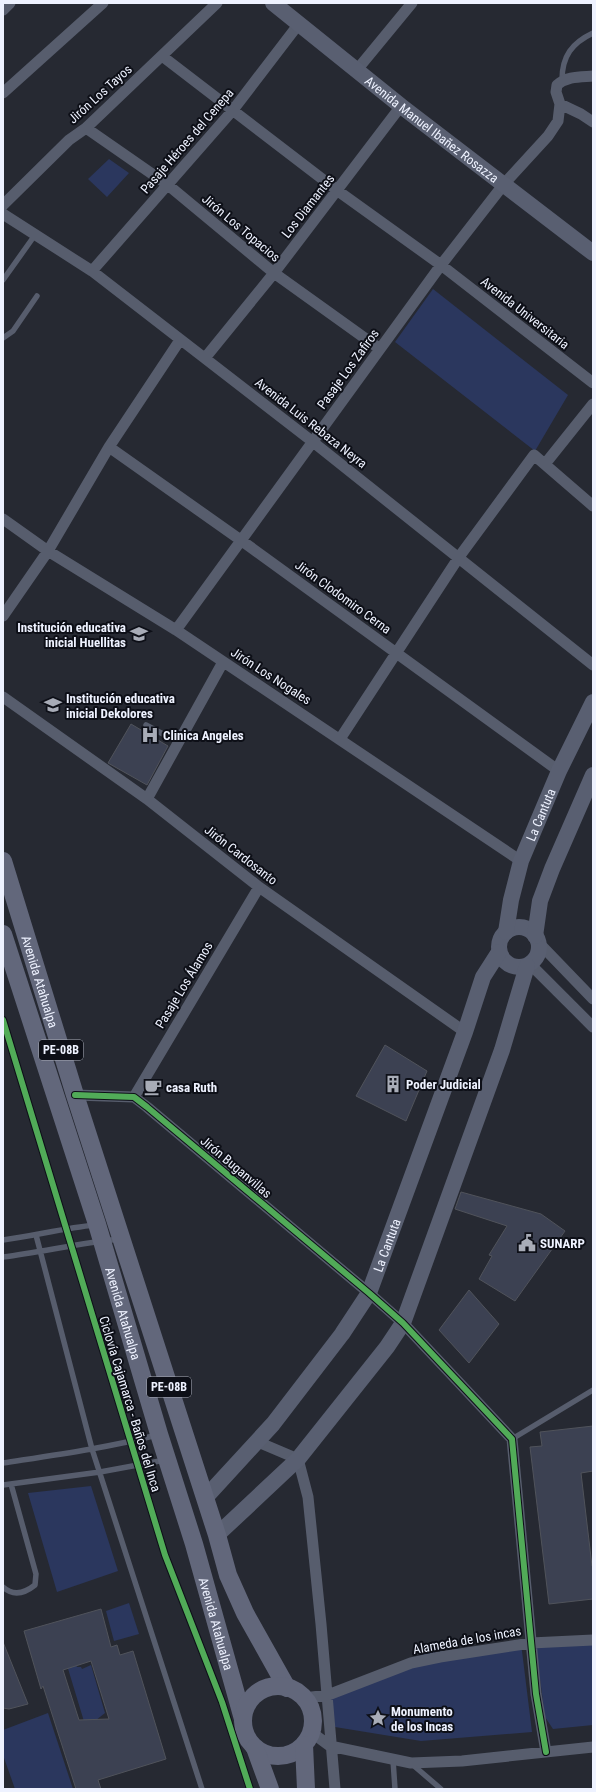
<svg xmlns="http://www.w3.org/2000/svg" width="596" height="1792" font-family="'Roboto Condensed',sans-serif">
  <rect width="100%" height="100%" fill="#262932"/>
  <!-- green -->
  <path fill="#2b375e" d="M109,159L129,173L107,197L88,179Z
    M433,289L568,395L535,451L395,342Z
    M91,1486L118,1571L57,1592L28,1493Z
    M129,1603L139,1634L114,1641L106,1611Z
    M593,1635V1725L553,1729L545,1717L536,1648L537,1646Z
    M521,1643L532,1732L421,1741L335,1727L330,1691L412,1658L429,1653Z
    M74,1660L77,1667H81L82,1669L91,1665L105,1713L86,1728L66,1662Z
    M48,1713L73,1789H15L3,1755V1730Z"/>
  <!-- building -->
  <path fill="#3c4152" stroke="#50535b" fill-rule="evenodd" d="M131,724L168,746L147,785L108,763Z
    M385,1045L427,1071L406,1121L356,1096Z
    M461,1192L541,1214L565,1231L515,1301L479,1279L492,1256L489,1255L507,1226L455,1209Z
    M469,1290L499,1324L469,1363L439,1330Z
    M593,1426V1471L581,1473L592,1566H593V1599L549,1604L530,1447L542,1446L540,1432Z
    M101,1609L111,1647L117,1645L120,1655L133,1651L166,1759L98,1780L101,1789H76L43,1686L41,1689L24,1631ZM91,1661L109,1719L79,1720L63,1670Z
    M3,1642L28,1704L9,1709L3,1708Z"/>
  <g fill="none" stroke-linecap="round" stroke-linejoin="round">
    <!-- lane -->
    <path stroke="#575d6d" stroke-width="5.5" d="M562,80C562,56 572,43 593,33
      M3,280L35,235
      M3,338L13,331L37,296
      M146,725L178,742
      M36,1235L92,1449L202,1789
      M3,1240C34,1236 64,1228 95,1225
      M3,1257C42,1252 80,1243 119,1239
      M512,1439L593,1390
      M3,1463C55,1455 106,1448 157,1435
      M3,1485L100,1472L165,1460
      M3,1587C14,1597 25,1593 35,1585L36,1574L11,1484
      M393,1760L395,1789
      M413,1765L441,1789"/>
    <!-- street -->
    <path stroke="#575d6d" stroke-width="11" d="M3,10L10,3
      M162,56L338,191L441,265L593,383
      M356,71L412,3
      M3,93L103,3
      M560,104L581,114L593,122
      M86,128L168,185L274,273L380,349
      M3,205L69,140L86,128L217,3
      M3,214L92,271L313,442L593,665
      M92,271L233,110L298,25
      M205,358L274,273L401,106
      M109,447L242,541L559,771
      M545,464L593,404
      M3,519L48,551L176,630L521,861
      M3,616L48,551L109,447L180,340
      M176,630L441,265L504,184L548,136L558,121L560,104L556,92L557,85C567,76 580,77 593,76
      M3,697L147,799L259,887L465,1032
      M340,739L459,557L534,455L593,506
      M147,799L223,662
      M539,943L593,999
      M530,964L593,1027
      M75,1095L134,1097L147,1107L369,1293L403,1323L512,1439L536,1694L546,1752
      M134,1097L259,887
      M258,1442L298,1459L308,1497L321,1624L335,1789
      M304,1698L328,1695L411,1663L440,1657L531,1643L593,1640
      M311,1732L330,1746L411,1763L462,1761L593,1747"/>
    <!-- secondary -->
    <g stroke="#595f71" stroke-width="16">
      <path id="s1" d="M273,3L401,106L593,253"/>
      <circle cx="519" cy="947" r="20"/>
      <path id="s2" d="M506,932L511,900L521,861L559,771L593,702"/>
      <path d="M535,936L540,901L552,869L593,775"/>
      <path id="s3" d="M205,1498L273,1424L342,1334L369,1293L465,1032L483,977L499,952"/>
      <path d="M217,1535L298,1459L387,1347L403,1323L502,1050L527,966"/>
    </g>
    <!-- primary -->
    <g stroke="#62677b" stroke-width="18">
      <path id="s4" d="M3,861L75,1095L217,1535L228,1575L245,1613L287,1688"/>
      <path id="s5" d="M3,934L97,1224L159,1434L194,1544L243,1719"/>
      <circle cx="278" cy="1721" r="35"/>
      <path d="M304,1745L306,1789"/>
      <path d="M255,1748L270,1789"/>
    </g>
    <!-- cycleway casing -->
    <g stroke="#0d0f17" stroke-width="8">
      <path id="cycleway" d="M3,1020L165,1555L222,1702L250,1789
        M75,1095L134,1097L147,1107L369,1293L403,1323L512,1439L536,1694L546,1752"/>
    </g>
    <!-- cycleway -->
    <use href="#cycleway" stroke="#51ab58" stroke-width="6"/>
  </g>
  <!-- icons -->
  <defs>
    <g id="school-bare" transform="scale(1.38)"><path d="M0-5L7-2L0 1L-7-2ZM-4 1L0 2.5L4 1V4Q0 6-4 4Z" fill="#a8acb7" stroke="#0d0f17" stroke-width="2.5" paint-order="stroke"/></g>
    <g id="hospital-bare" transform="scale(1.38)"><path d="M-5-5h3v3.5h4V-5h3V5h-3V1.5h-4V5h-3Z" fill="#a8acb7" stroke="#0d0f17" stroke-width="2.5" paint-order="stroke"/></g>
    <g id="building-bare" transform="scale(1.38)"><path d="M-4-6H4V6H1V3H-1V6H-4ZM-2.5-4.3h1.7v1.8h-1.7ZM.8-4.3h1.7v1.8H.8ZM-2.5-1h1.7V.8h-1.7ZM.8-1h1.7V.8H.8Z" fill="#a8acb7" stroke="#0d0f17" stroke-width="2.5" paint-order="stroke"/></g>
    <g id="cafe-bare" transform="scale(1.38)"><path d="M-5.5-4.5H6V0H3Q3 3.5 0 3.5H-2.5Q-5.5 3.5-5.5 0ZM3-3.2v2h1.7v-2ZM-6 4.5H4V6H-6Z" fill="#a8acb7" stroke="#0d0f17" stroke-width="2.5" paint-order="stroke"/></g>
    <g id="civic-bare" transform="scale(1.38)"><path d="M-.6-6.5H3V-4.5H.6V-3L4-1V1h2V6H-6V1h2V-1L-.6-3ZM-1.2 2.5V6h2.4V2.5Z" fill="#a8acb7" stroke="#0d0f17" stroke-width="2.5" paint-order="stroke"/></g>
    <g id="sight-bare" transform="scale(1.38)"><path d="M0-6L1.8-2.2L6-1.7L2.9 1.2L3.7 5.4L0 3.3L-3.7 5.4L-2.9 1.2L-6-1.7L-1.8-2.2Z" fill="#a8acb7" stroke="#0d0f17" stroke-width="2.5" paint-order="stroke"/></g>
  </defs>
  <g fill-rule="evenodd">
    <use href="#school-bare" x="139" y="634"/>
    <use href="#school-bare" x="53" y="705"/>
    <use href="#hospital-bare" x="150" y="735"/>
    <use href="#building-bare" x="393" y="1084"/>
    <use href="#cafe-bare" x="153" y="1087"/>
    <use href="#civic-bare" x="527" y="1243"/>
    <use href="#sight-bare" x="378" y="1718"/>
  </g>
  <g text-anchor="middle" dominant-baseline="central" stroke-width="4" stroke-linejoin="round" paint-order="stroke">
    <!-- shield labels -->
    <g fill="#0d0f17" stroke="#aaaeb9" stroke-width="1">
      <rect x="39" y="1040" width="44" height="20" rx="3"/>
      <rect x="147" y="1377" width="44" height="20" rx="3"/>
    </g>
    <g font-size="12" font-weight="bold" fill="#eef2ff">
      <text x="61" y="1050">PE-08B</text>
      <text x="169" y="1387">PE-08B</text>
    </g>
    <!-- street labels -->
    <g font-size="13" fill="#eef2ff" stroke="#0d0f17">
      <text transform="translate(100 94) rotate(-42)">Jirón Los Tayos</text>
      <text stroke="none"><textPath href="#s1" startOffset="203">Avenida Manuel Ibañez Rosazza</textPath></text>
      <text transform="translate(187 141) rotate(-49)">Pasaje Héroes del Cenepa</text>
      <text transform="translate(308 206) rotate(-52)">Los Diamantes</text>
      <text transform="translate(241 228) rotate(40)">Jirón Los Topacios</text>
      <text transform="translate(525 313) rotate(38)">Avenida Universitaria</text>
      <text transform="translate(348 369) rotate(-54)">Pasaje Los Zafiros</text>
      <text transform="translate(311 423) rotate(38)">Avenida Luis Rebaza Neyra</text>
      <text transform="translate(343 597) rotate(36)">Jirón Clodomiro Cerna</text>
      <text transform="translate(271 676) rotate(33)">Jirón Los Nogales</text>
      <text stroke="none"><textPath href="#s2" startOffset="123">La Cantuta</textPath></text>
      <text transform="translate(241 855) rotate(38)">Jirón Cardosanto</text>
      <text stroke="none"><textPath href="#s4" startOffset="126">Avenida Atahualpa</textPath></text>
      <text transform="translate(184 985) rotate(-59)">Pasaje Los Álamos</text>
      <text transform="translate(236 1167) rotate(40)">Jirón Buganvillas</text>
      <text stroke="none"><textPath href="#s3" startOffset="314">La Cantuta</textPath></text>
      <text stroke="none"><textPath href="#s5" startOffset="398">Avenida Atahualpa</textPath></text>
      <text transform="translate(130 1404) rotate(73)">Ciclovía Cajamarca - Baños del Inca</text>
      <text stroke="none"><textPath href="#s5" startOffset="722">Avenida Atahualpa</textPath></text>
      <text transform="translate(467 1640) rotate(-10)">Alameda de los incas</text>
    </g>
    <!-- poi labels -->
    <g font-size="13" font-weight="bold" fill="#eef2ff" stroke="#0d0f17" text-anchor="start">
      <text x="126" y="627" text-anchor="end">Institución educativa<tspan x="126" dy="15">inicial Huellitas</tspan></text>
      <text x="66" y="698">Institución educativa<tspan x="66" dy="15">inicial Dekolores</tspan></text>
      <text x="163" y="735">Clinica Angeles</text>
      <text x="406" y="1084">Poder Judicial</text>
      <text x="166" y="1087">casa Ruth</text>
      <text x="540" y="1243">SUNARP</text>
      <text x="391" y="1711">Monumento<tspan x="391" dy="15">de los Incas</tspan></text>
    </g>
  </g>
  <!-- border -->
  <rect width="596" height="1792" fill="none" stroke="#eef2ff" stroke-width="8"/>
</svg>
